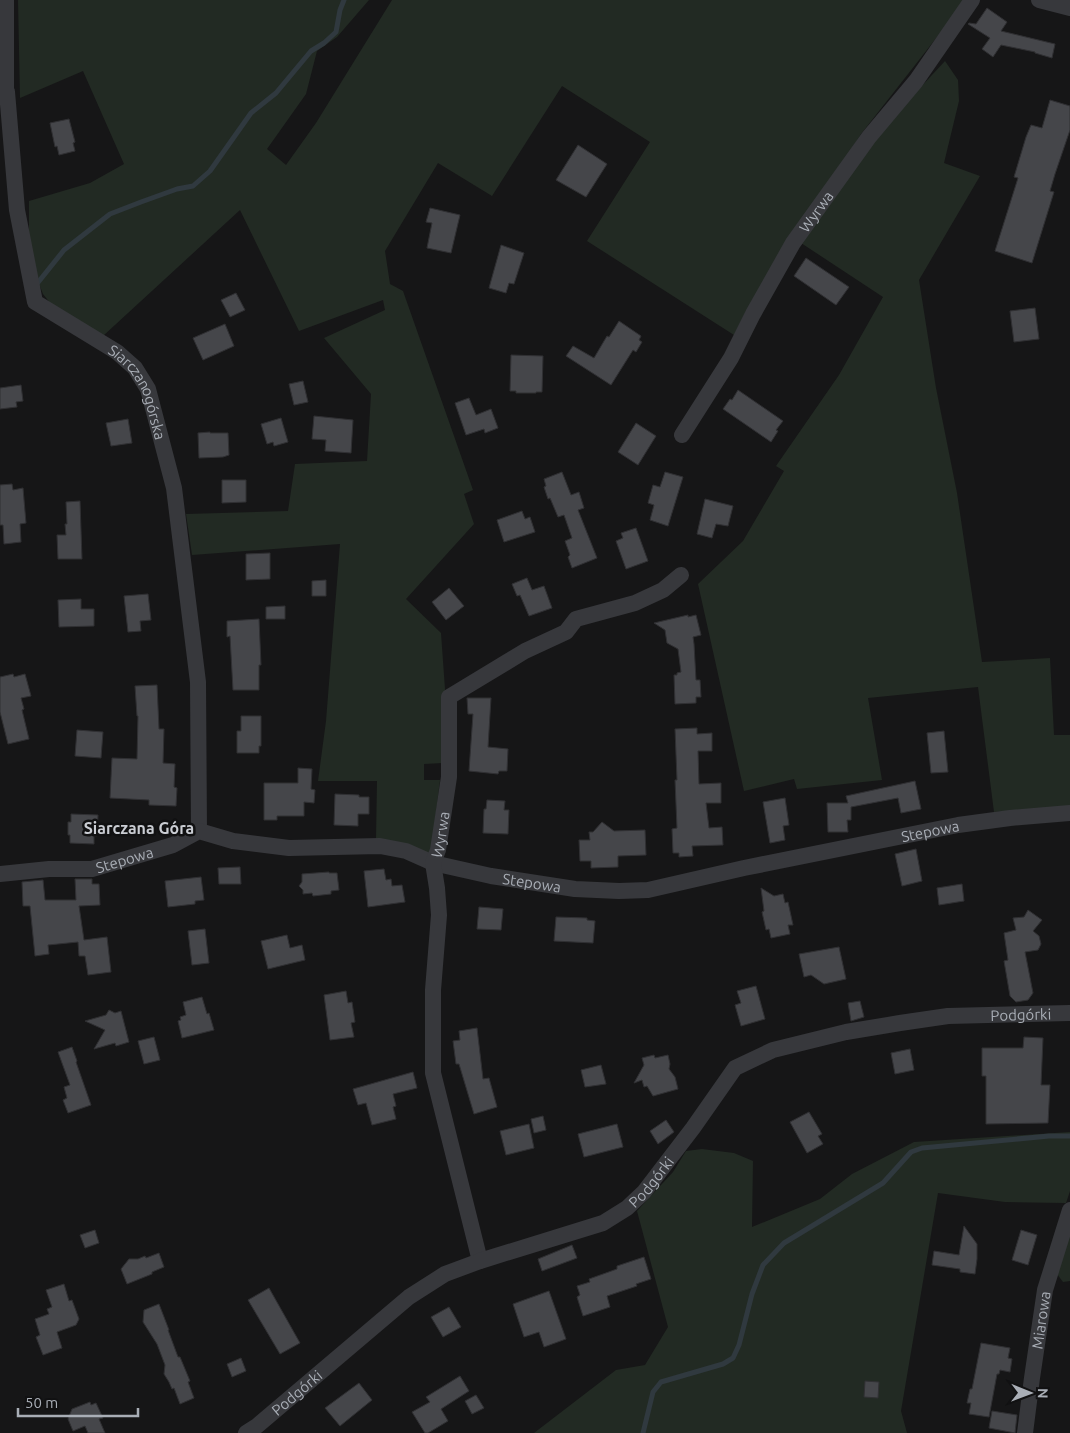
<svg xmlns="http://www.w3.org/2000/svg" width="1070" height="1433" font-family="Ubuntu,sans-serif">
  <rect width="100%" height="100%" fill="#161617"/>
  <!-- green -->
  <path fill="#222a23" d="M18,0H369L337,37L317,51L306,94L267,149L286,165L316,123L392,0H966L861,134L734,335L587,241L650,142L562,86L492,196L438,163L385,251L390,284L403,291L473,490L464,494L474,524L406,599L441,633L445,689L443,763L424,764V780H440L431,854L376,839L377,781H318L326,721L340,544L192,555L186,514L288,511L295,464L367,461L371,394L324,338L385,310L383,300L299,331L240,210L103,336L54,308L43,294L36,276L29,242V201L90,183L124,164L83,71L20,98Z
    M945,61L958,80L959,101L944,163L980,176L919,280L936,388L957,493L982,662L1050,658L1054,735H1070V806L994,812L978,687L868,698L882,780L797,789L794,779L744,791L698,584L743,541L784,471L776,466L839,375L883,297L798,241L878,133Z
    M1070,1132V1191L1066,1203L1005,1202L938,1193L901,1411L907,1433H534L616,1370L645,1365L668,1327L637,1211L673,1172L686,1151L702,1149L734,1153L753,1161L752,1227L820,1199L852,1174L914,1142Z
    M1070,1220V1281L1063,1282L1057,1274Z"/>
  <g fill="none" stroke-linecap="round" stroke-linejoin="round">
    <!-- stream -->
    <path stroke="#30393f" stroke-width="5" d="M36,285L64,250L110,214L141,202L177,189L193,186L210,171L251,113L276,93L311,51L324,43L336,32L340,10L344,0
      M643,1433L653,1392L661,1382L723,1364L733,1358L739,1345L752,1294L763,1265L784,1243L883,1183L911,1152L922,1148L1049,1136H1070"/>
  </g>
  <!-- building -->
  <path fill="#45464a" stroke="#303033" d="M987,8L1007,22L1001,31L1055,44L1052,58L1035,53V52L1001,45L993,57L982,49L990,38L968,24L969,23L976,24Z
    M1050,100L1070,106V130L1055,174L1050,191L1054,192L1032,263L995,251L1018,178L1014,177L1026,137L1031,125L1042,128Z
    M69,119L75,142L73,143L75,151L59,155L57,146L55,147L50,123Z
    M578,145L607,164L586,197L556,180Z
    M430,208L460,215L451,253L427,248L432,223L426,222Z
    M501,245L524,253L514,284L509,283L506,293L489,288Z
    M806,258L849,287L836,305L794,276Z
    M236,293L245,310L230,317L221,300Z
    M1035,308L1039,339L1014,342L1010,311Z
    M619,321L641,336L639,340L642,342L636,352L633,350L611,385L566,356L573,346L594,358L607,336L609,337Z
    M225,324L234,346L203,360L193,338Z
    M511,355L543,356L542,392H536V393H516V391H510Z
    M303,381L308,402L294,405L289,384Z
    M21,385L23,401L16,402L17,407L0,409V388Z
    M738,390L783,421L776,430L778,431L771,442L723,409L730,399L732,400Z
    M469,398L476,415L491,409L498,428L485,433L484,429L466,435L455,403Z
    M314,416L353,420L351,453L325,451L326,440L312,439Z
    M281,418L288,442L274,446L273,442L267,444L261,424Z
    M128,419L132,443L111,446L106,423Z
    M636,423L656,436L638,465L618,452Z
    M210,432V433H228L229,455L223,457L199,458L198,433Z
    M562,472L571,495L579,492L584,508L578,510L597,558L572,568L568,557L570,555L565,541L572,538L564,515L558,517L550,498L548,499L544,487L546,486L544,479Z
    M665,472L683,477L668,526L650,520L654,505L648,503L653,485L660,487Z
    M222,480H246V502L222,503Z
    M12,484L13,490L23,488L26,523L20,524L21,542L4,544L3,525H0V485Z
    M705,499L733,506L728,526L716,524L712,538L697,534Z
    M80,501L82,559H58L57,535H66L65,524H67L66,502Z
    M522,511L525,519L530,517L535,532L504,542L497,520Z
    M636,528L648,561L626,569L616,541L623,538L621,533Z
    M270,553V579L246,580V554Z
    M527,578L532,590L544,586L552,608L529,616L520,595L517,596L512,584Z
    M326,580V596H312V581Z
    M449,588L464,606L446,620L432,602Z
    M148,594L151,620L140,621L141,631L128,632L124,596Z
    M81,599V609H94V626L59,627L58,600Z
    M285,606V619H266V607Z
    M688,615V617L696,615L701,635L693,637L694,644L696,680H700L701,697H696V703L675,704L674,675H677V673L681,672L678,649L667,643L665,630L654,623Z
    M259,619L261,665H259V690H233L230,636L227,637V621Z
    M13,674L14,677L25,674L31,696L21,698L24,709L22,710L29,739L8,744L0,712V677Z
    M157,685L159,729H164L163,763L175,764L174,787L177,788L176,806L149,805V800L110,798L112,758L137,759L138,716H137L135,686Z
    M467,698H491L488,747L508,749L507,771H499L498,774L469,771L473,714H468Z
    M241,716H261V746H259V753H237V731H241Z
    M697,728V734L712,733V751H698L699,784L721,783V803H706L709,828L722,827L723,845L692,846L693,856L679,857V853H673L672,829L677,828L675,780H677L675,729Z
    M77,730L103,732L101,758L75,756Z
    M944,731L948,772L931,773L927,733Z
    M298,768L312,769L311,789L315,790L314,803L304,802V816H277V820H264V783H298Z
    M915,781L921,809L901,813L898,798L851,807V820H847L848,832H828L827,803H848L846,796Z
    M335,794L359,795V797H369V814H358V826L334,825Z
    M785,798L789,825L783,826L785,840L770,843L763,802Z
    M487,800L505,801L504,810H509L508,834L483,833L484,809H486Z
    M71,814L98,815L97,836H94V844L70,843V835H68V822H71Z
    M602,822L614,831L645,830L646,855L618,856V867L591,868V861H580L579,840H590L589,832H593Z
    M916,849L922,881L902,886L895,854Z
    M240,867L241,884H219L218,868Z
    M384,869L386,880L391,879L392,886L402,885L405,902L368,907L364,871Z
    M329,872V873H337L339,890L331,891V894L313,896L312,893L303,894V890L299,886L302,882V874Z
    M201,877L204,900L195,901V904L168,907L165,881Z
    M75,879H92V884H99L100,905L79,906L84,940L107,937L111,972L88,975L85,956H79L78,942L48,945L49,954L35,956L30,906H23L22,882L43,880L45,900H76Z
    M962,884L964,901L939,905L937,888Z
    M761,888L774,896L783,894L785,903L788,902L793,925H788L790,934L771,938L769,929L766,930L762,912L764,911Z
    M479,907L503,909L501,930L477,929Z
    M1028,910L1042,920L1033,931L1039,936L1041,944L1038,950L1025,952L1033,993L1028,1000L1016,1002L1010,996L1004,961L1008,960L1004,933L1016,930L1013,918L1024,917Z
    M556,917L587,918V920L595,921L593,943L554,941Z
    M205,929L209,963L192,965L188,931Z
    M287,935L290,948L302,945L305,960L268,969L261,941Z
    M839,947L846,979L824,984L811,975L804,977L799,954Z
    M756,986L765,1019L741,1026L735,1005L741,1003L737,991Z
    M346,991L348,1003L352,1002L355,1022L351,1023L354,1037L330,1040L324,995Z
    M202,997L207,1014L209,1013L214,1030L182,1038L178,1021L181,1020L180,1017L186,1015L183,1002Z
    M860,1001L864,1017L851,1021L848,1003Z
    M109,1010L115,1013L121,1011L129,1042L116,1046L115,1043L94,1049L105,1030L85,1021L106,1015Z
    M477,1028L483,1079L489,1078L497,1107L474,1114L459,1064H456L453,1041L460,1040L459,1031Z
    M154,1037L160,1060L144,1064L138,1041Z
    M1024,1037L1043,1038L1041,1085H1050L1048,1123L986,1124V1076H982V1048H1023Z
    M72,1047L77,1061L76,1062L91,1105L68,1113L63,1100L67,1098L64,1087L70,1085L58,1052Z
    M910,1049L914,1070L895,1074L891,1053Z
    M654,1055L655,1058L668,1055L670,1064L669,1069L675,1077L678,1089L653,1096L647,1086L644,1087L642,1080L634,1083L644,1065L642,1058Z
    M601,1065L606,1084L585,1087L581,1070Z
    M413,1072L417,1088L393,1094L396,1106L393,1107L396,1119L372,1125L366,1103L358,1105L353,1089Z
    M809,1112L822,1134L818,1136L823,1144L807,1153L790,1122Z
    M543,1116L546,1130L534,1133L531,1119Z
    M666,1120L674,1132L658,1144L650,1131Z
    M529,1124L534,1148L506,1155L500,1131Z
    M617,1124L623,1147L584,1157L578,1134Z
    M964,1226L977,1244V1259L975,1274L960,1272V1269L932,1265L934,1251L959,1255Z
    M95,1230L99,1243L85,1248L80,1235Z
    M1021,1230L1037,1235L1028,1265L1012,1260Z
    M572,1245L577,1258L542,1271L538,1259Z
    M159,1253L164,1267L152,1272V1274L127,1284L121,1269L129,1259H138L145,1256L146,1258Z
    M644,1257L651,1279L636,1284L637,1286L607,1296L610,1307L583,1316L577,1297L580,1295L577,1286L590,1282L589,1279L617,1269V1266Z
    M64,1284L69,1301L72,1300L79,1319L76,1325L57,1332L62,1348L43,1355L36,1337L40,1335L35,1319L49,1314L47,1309L52,1307L46,1290Z
    M269,1288L300,1343L280,1354L248,1300Z
    M549,1291L566,1339L544,1347L539,1332L524,1337L513,1304Z
    M159,1304L169,1330H168L178,1357H180L190,1381L188,1382L194,1398L180,1404L174,1388L172,1389L169,1382L164,1374L165,1365L157,1344L143,1322L144,1310Z
    M449,1307L461,1327L443,1337L431,1317Z
    M981,1343L1010,1348L1008,1358L1012,1359L1010,1372L1000,1370L999,1374H997L989,1417L969,1414L971,1403H967L970,1389H972Z
    M241,1358L246,1371L232,1377L227,1364Z
    M460,1376L469,1391L441,1409L448,1421L428,1433H425L412,1412L430,1402L426,1397Z
    M865,1381L879,1382L878,1398L864,1397Z
    M359,1383L372,1400L340,1426L325,1408Z
    M476,1395L484,1408L472,1414L465,1401Z
    M90,1402L91,1405L96,1403L103,1418L99,1419L105,1433H88L85,1426L73,1431L68,1419L72,1409Z
    M992,1411L1017,1415L1015,1433L989,1428Z"/>
  <g fill="none" stroke-linecap="round" stroke-linejoin="round">
    <!-- minor -->
    <g stroke="#37383c" stroke-width="16">
      <path id="s1" d="M6,0V93L7,92L17,210L35,302L117,352L135,368L148,389L174,488L198,682L199,831"/>
      <path d="M1039,0L1070,8"/>
      <path id="s2" d="M682,435L731,358L753,314L793,243L869,137L916,81L972,0"/>
      <path id="s3" d="M0,874L49,869H92L173,845L199,831L233,841L289,848L380,846L406,851L433,863L491,876L575,889L619,891L648,890L744,868L958,825L1010,818L1070,813"/>
      <path id="s4" d="M480,1261L433,1073V990L439,915L437,888L433,863L438,850L449,777V697L525,651L566,632L576,619L635,603L663,590L681,575"/>
      <path id="s5" d="M246,1433L257,1426L409,1297L445,1274L480,1261L603,1223L627,1208L644,1192L693,1128L735,1068L773,1050L846,1032L900,1023L948,1016L1070,1013"/>
      <path id="s6" d="M1025,1433L1032,1378L1045,1290L1070,1210"/>
    </g>
  </g>
  <g text-anchor="middle" dominant-baseline="central" stroke-width="5" stroke-linejoin="round" paint-order="stroke">
    <!-- street labels -->
    <g font-size="15" fill="#a9aeb6" stroke="#111112">
      <text stroke="none"><textPath href="#s2" startOffset="261">Wyrwa</textPath></text>
      <text stroke="none"><textPath href="#s1" startOffset="449">Siarczanogórska</textPath></text>
      <text stroke="none"><textPath href="#s3" startOffset="951">Stepowa</textPath></text>
      <text stroke="none"><textPath href="#s4" startOffset="434">Wyrwa</textPath></text>
      <text stroke="none"><textPath href="#s3" startOffset="126">Stepowa</textPath></text>
      <text stroke="none"><textPath href="#s3" startOffset="546">Stepowa</textPath></text>
      <text stroke="none"><textPath href="#s5" startOffset="920">Podgórki</textPath></text>
      <text stroke="none"><textPath href="#s5" startOffset="485">Podgórki</textPath></text>
      <text stroke="none"><textPath href="#s6" startOffset="114">Miarowa</textPath></text>
      <text stroke="none"><textPath href="#s5" startOffset="65">Podgórki</textPath></text>
    </g>
    <!-- neighbourhood labels -->
    <g font-size="16" font-weight="bold" fill="#cacdd3" stroke="#111112">
      <text x="139" y="828">Siarczana Góra</text>
    </g>
  </g>
  <!-- north arrow -->
  <g transform="translate(1030 1393) rotate(91)" stroke="#111112" stroke-width="4" paint-order="stroke">
  <path d="M0-4L9 19L0 12L-9 19Z" fill="#a9aeb6"/>
  <text y="-8" font-size="14" font-weight="bold" text-anchor="middle" fill="#a9aeb6">N</text>
  </g>
  <!-- scale -->
  <path d="M18 1408v8h120v-8" fill="none" stroke="#a9aeb6" stroke-width="2.5"/>
  <text x="25" y="1408" font-size="15" fill="#a9aeb6" stroke="#111112" stroke-width="4" paint-order="stroke">50 m</text>
</svg>
